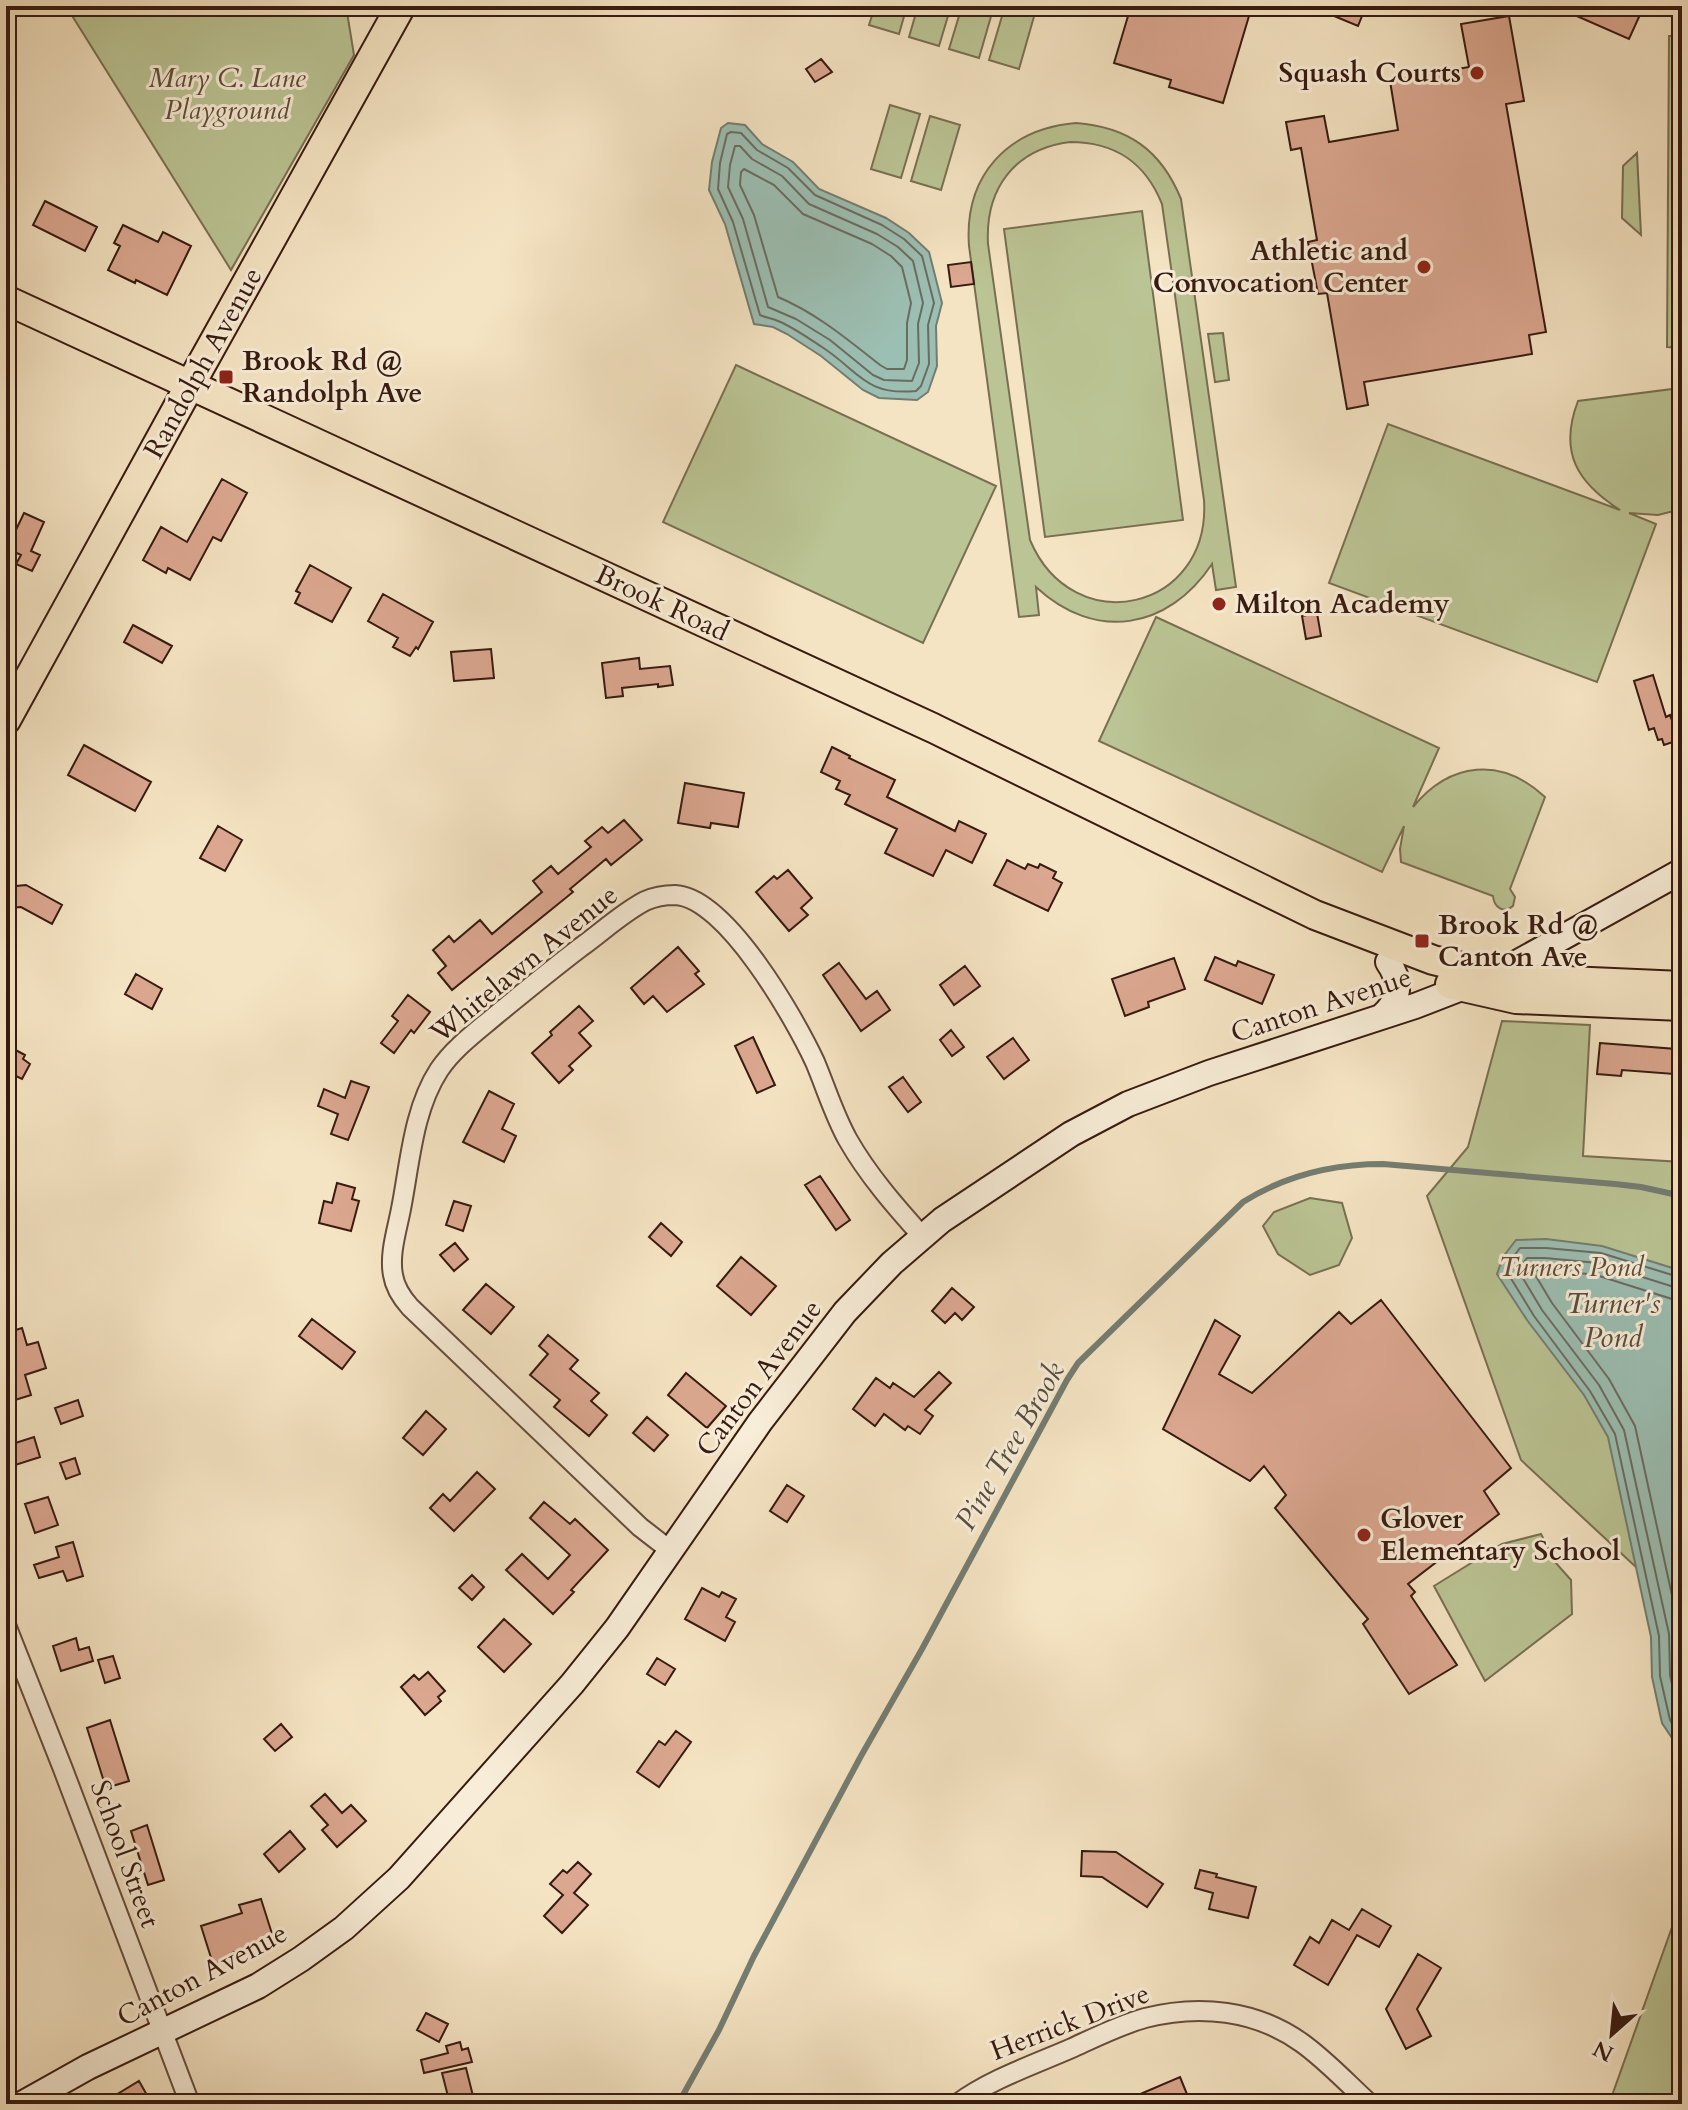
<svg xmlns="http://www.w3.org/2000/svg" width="1688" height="2110" font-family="Cardo,serif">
  <rect width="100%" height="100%" fill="#f5e4c3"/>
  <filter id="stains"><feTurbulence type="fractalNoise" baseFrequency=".0025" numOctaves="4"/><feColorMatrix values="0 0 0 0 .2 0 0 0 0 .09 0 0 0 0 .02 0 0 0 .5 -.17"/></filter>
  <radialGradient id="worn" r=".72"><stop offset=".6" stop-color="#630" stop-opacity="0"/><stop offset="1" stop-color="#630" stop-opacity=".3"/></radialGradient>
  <!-- green -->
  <path fill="#bbc494" stroke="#796f52" stroke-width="2" fill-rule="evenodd" d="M66,6H346L354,55L231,270Z
    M875,6H907L899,34L869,25Z
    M918,6H951L939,46L909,37Z
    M962,6H994L979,58L949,49Z
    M1005,6H1037L1019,69L989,60Z
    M1669,36H1682V348L1667,347Z
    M890,105L920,114L901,178L871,169Z
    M930,116L960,125L941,190L911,181Z
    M1076,123C1128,127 1161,150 1181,199L1236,587L1216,590L1212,564C1168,630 1095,642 1036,587L1039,615L1019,617L969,246C964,177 1006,129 1076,123ZM1070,142C1115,142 1145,162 1162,204L1204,500C1211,611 1073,642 1030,540L988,244C985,188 1015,149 1070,142Z
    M1637,153L1641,235L1622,218L1623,166Z
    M1142,211L1183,520L1045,537L1004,229Z
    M1223,333L1229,380L1215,382L1208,334Z
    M736,365L996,486L923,643L663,522Z
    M1682,380V509L1658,515L1629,513L1656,524L1597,682L1329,583L1388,424L1620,510C1578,483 1558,453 1578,401L1672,389L1677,382Z
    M1156,617L1439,748L1413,807C1450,762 1501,756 1545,797L1510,889L1515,897L1513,906C1503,914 1494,907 1493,896L1401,862L1400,849L1404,826L1382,872L1099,741Z
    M1502,1021L1590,1025L1583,1156L1682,1162V1610L1521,1460L1427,1196L1468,1147Z
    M1310,1198L1342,1203L1352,1238L1339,1265L1310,1275L1278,1254L1263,1226L1274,1212Z
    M1541,1534L1555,1562L1571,1580L1572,1614L1485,1681L1434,1586L1502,1544Z
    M1682,1910V2104H1609L1676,1916Z"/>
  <!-- water -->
  <path fill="#9cbfb3" stroke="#747d72" stroke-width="2" d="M728,123L745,125L762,144L793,162L819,189L886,218L909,233L929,252L942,303L936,326L937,366L928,392L917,400L879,398L863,390L821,356L787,334L773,327L754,324L725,224L709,190L712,162L721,128Z
    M1546,1239L1602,1246L1682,1271V1753L1662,1723L1652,1677L1651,1637L1608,1437L1584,1395L1527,1320L1497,1274L1503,1257L1516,1240Z"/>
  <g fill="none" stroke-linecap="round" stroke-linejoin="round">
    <!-- shore -->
    <path stroke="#6a6c62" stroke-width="2" d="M731,132L741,133L757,150L788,168L815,195L882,225L904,239L922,256L934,303L928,325L929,364L921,386L916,391C865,396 859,371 822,347C808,338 793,327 778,321C772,318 766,318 760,315L733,222L718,189L720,163L727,134Z
      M735,146H740L752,159L782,176L809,204L877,234L898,247L913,261L923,303L918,324L919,363L912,381L884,380L873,375L830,340L796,319L768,307L743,219L728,187L730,165Z
      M744,169L774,185L803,214L872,244L891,256L902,267L911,303L907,323V360L904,369H887L880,365C847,339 816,313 778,297L754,215L740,185L741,172Z
      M1682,1278L1601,1253L1546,1248H1520L1510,1261L1507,1272L1534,1316L1590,1391L1615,1434L1659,1636L1660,1676L1670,1720L1682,1740
      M1682,1288L1674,1287L1598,1263L1545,1258H1527L1518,1270L1542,1310L1599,1385L1624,1430L1669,1634L1670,1675L1679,1716L1682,1721
      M1682,1300L1672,1299L1596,1275L1544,1269L1537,1270L1534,1273L1552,1303L1609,1379L1635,1426L1680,1632L1682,1675"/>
    <!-- stream -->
    <path stroke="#747d72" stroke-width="6" d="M678,2104L719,2030L754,1956L861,1756L922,1649L1067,1380L1078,1363L1243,1202C1286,1175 1333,1164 1383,1164L1615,1184L1641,1187L1682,1196"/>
  </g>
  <!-- building -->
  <path fill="#dba790" stroke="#371a10" stroke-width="2" d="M1131,6H1252L1223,103L1169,87L1171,80L1114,63Z
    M1310,6H1366L1358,26Z
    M1554,6H1644L1629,39Z
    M1509,16L1524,101L1506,104L1546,332L1529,335L1532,354L1364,382L1368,405L1347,409L1327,293L1318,294L1308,242L1317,240L1301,148L1291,150L1286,122L1324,116L1329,142L1398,130L1390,81L1469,67L1461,24Z
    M821,59L832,72L815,82L806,69Z
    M45,201L97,227L85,251L33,225Z
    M123,225L158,242L163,232L191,246L167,295L136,280L135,283L108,270L120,246L114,243Z
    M971,262L974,284L951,287L948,265Z
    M222,479L247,493L221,541L213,537L190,580L168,568L166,573L143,560L161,527L187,542Z
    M24,513L44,522L31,551L40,555L32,571L16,564L21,555L6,548V531L14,534Z
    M310,565L351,588L332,622L295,603L300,593L296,591Z
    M383,594L433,622L418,649L416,647L410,656L393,647L398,638L368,621Z
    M1317,613L1321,636L1306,639L1302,616Z
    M133,625L172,646L162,663L124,642Z
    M491,649L494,678L454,681L451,652Z
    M639,658L640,669L670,666L673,685L658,687V684L622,688L623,696L606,698L602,663Z
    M1653,675L1666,717L1670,715L1679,740L1664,745L1662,739L1658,740L1654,728L1649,730L1634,681Z
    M84,745L151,782L135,811L68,775Z
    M832,747L850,756L849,758L895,780L887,797L955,831L959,821L986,834L972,863L946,850L933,876L885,853L897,829L845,804L850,795L836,789L840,781L821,772Z
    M685,783L744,793L738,827L711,823L710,828L678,823Z
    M624,820L642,840L611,865L606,859L570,889L573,892L452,990L438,973L446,966L433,950L449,936L454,942L480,920L492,934L542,892L533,881L551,866L558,874L591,847L585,841L602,827L608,833Z
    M218,826L242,840L225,871L200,858Z
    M1007,860L1025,869L1028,864L1038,868L1040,864L1056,872L1053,878L1062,883L1048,911L994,885Z
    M788,870L812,898L801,908L808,915L789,931L756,892L774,876L777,879Z
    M26,885L62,905L52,924L21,907L6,908V887Z
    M678,947L699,971L695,974L704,984L667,1012L653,996L644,1004L631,988Z
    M1215,957L1236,966L1238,961L1274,975L1262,1004L1205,980Z
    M1174,958L1185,989L1148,1002L1149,1007L1125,1016L1112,979Z
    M839,963L866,999L877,991L890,1010L861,1031L823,975Z
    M965,966L980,986L954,1005L940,985Z
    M136,974L162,989L152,1009L125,994Z
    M408,995L430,1012L414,1033L411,1030L394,1053L381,1043L398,1021L392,1016Z
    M579,1006L593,1021L579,1033L591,1046L569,1066L573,1070L559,1083L532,1053L552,1035L550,1032Z
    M951,1030L964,1047L952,1056L940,1040Z
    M753,1037L775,1085L757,1093L735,1046Z
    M1013,1038L1029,1060L1004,1079L987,1057Z
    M1600,1043L1676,1049L1674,1074L1622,1070L1621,1076L1597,1074Z
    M6,1045L25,1055L23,1059L30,1064L22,1079L14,1075L6,1088Z
    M903,1077L921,1102L908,1112L889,1087Z
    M351,1081L369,1087L348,1140L331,1134L338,1114L318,1106L324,1089L345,1098Z
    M489,1091L514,1104L502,1129L516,1136L504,1162L463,1142Z
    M820,1176L850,1220L836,1230L805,1185Z
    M337,1183L355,1188L352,1199L359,1201L351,1231L319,1223L324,1201L332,1203Z
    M454,1201L471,1206L463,1231L446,1225Z
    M661,1223L682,1242L671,1256L649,1237Z
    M455,1243L468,1259L454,1271L440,1255Z
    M741,1257L776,1286L751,1315L717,1286Z
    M486,1284L514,1307L491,1334L463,1310Z
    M952,1288L974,1307L962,1320L955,1313L945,1323L932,1311Z
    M1381,1300L1511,1468L1484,1491L1499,1514L1408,1584L1415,1592L1411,1596L1457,1665L1409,1694L1363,1624L1368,1619L1275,1508L1286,1495L1264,1466L1250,1481L1163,1429L1215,1320L1240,1336L1219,1374L1252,1393L1339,1312L1351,1324Z
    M312,1319L355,1352L342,1369L299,1336Z
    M22,1328L27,1345L38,1342L46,1368L25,1375L31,1395L15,1400L9,1380L6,1381V1333Z
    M548,1335L578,1360L570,1369L599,1393L591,1401L607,1415L589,1436L554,1407L560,1400L530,1375L548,1354L539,1346Z
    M939,1372L951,1383L925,1410L933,1416L920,1434L908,1426L905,1430L884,1414L875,1426L853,1409L876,1378L890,1388L893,1383L914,1397Z
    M686,1373L726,1406L707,1428L668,1395Z
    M78,1400L83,1416L61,1424L55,1408Z
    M426,1411L446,1429L423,1455L403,1438Z
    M647,1417L668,1435L654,1451L633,1433Z
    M34,1437L40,1457L6,1468V1446Z
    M75,1458L80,1474L66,1479L60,1463Z
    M477,1472L495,1489L454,1531L430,1508L443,1494L450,1501Z
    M787,1485L804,1496L787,1522L770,1511Z
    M48,1497L58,1525L35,1533L25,1504Z
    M544,1502L570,1524L575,1519L608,1550L571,1590L574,1592L553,1614L506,1570L522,1554L548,1579L570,1555L530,1518Z
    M73,1542L83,1576L67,1581L63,1571L39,1578L34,1565L59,1557L56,1547Z
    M472,1575L484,1587L472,1600L459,1588Z
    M702,1588L719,1597L722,1592L736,1599L726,1617L735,1622L725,1641L685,1619Z
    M504,1619L531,1644L504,1672L478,1647Z
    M76,1638L79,1650L89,1647L93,1661L61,1671L53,1646Z
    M113,1656L120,1678L105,1683L98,1660Z
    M657,1658L675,1669L665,1685L647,1674Z
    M428,1672L445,1691L438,1697L441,1701L425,1715L401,1687L414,1675L419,1680Z
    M110,1720L129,1781L106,1788L87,1728Z
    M281,1724L292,1737L275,1751L264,1739Z
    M676,1731L691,1742L659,1787L637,1772L659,1741L665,1745Z
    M325,1794L342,1813L351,1805L366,1821L337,1847L322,1830L328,1825L311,1806Z
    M147,1825L164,1880L148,1885L131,1831Z
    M290,1831L305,1849L279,1872L264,1854Z
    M1082,1851L1116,1852L1163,1884L1147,1907L1102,1877L1081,1876Z
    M578,1862L591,1874L574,1893L588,1905L562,1933L544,1916L563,1895L550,1884L563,1870L567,1873Z
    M1200,1870L1217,1874L1216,1877L1256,1887L1248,1918L1209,1909L1213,1893L1195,1888Z
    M261,1899L274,1940L232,1953L234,1958L213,1964L201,1926L242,1913L239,1905Z
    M1362,1909L1391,1926L1379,1947L1357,1935L1328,1985L1294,1965L1310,1937L1319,1943L1332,1920L1349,1930Z
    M1418,1954L1441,1968L1417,2009L1431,2036L1406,2049L1386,2009Z
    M426,2013L448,2024L439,2042L417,2030Z
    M460,2042L462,2050L468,2048L472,2062L424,2073L421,2060L448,2053L446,2046Z
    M466,2068L475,2104H450L442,2073Z
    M1180,2077L1191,2104H1117Z
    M139,2081L152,2104H101Z"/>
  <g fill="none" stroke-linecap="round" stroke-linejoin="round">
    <!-- street casing -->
    <g stroke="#664c3d" stroke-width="22">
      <path id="street" d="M671,1551L640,1527L410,1307C402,1298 395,1288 393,1275C389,1254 397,1230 401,1209C410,1163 413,1110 439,1070C454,1048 476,1032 496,1015C524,992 552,969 581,947C602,932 622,913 645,901C654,897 665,895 675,895C726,897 795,1019 815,1062C826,1088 834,1115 848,1140C868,1175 895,1206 922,1236
        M6,1625L63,1769L190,2104
        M957,2104C991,2079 1033,2065 1072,2048C1096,2037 1120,2025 1145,2018C1199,2004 1256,2010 1302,2043C1327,2061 1348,2084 1370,2104"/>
    </g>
    <!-- secondary casing -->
    <g stroke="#371a10" stroke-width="28">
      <path id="secondary" d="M1381,1017C1400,1001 1402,982 1388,962
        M22,2104L88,2067L258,1986L301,1959L344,1928L399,1878L572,1684L617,1628L760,1422L845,1312L892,1263L942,1220L1071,1134L1128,1104L1209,1073L1415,1006L1495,975L1682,871"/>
    </g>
    <!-- primary casing -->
    <g stroke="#371a10" stroke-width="32">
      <path id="primary" d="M6,300L933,728L1315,915L1433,960L1495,975L1545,980L1682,986
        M6,720L190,385L401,6
        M1450,984L1516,999L1682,1006"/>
    </g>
    <!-- street -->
    <use href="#street" stroke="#f8edd8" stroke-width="18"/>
    <!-- secondary -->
    <use href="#secondary" stroke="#f8edd8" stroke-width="24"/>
    <!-- primary -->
    <use href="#primary" stroke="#f5e4c3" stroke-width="28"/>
  </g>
  <!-- markers -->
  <g fill="#8f2418" stroke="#f8edd8" stroke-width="3">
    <circle cx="1477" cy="73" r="8"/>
    <circle cx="1424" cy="267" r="8"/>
    <rect x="218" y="369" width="16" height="16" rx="4"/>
    <circle cx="1219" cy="604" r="8"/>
    <rect x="1414" y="933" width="16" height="16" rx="4"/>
    <circle cx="1364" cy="1535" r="8"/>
  </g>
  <g text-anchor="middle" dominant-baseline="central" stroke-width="6" stroke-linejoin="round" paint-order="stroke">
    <!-- poi labels -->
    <g font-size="28" font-weight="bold" fill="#371a10" stroke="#f8edd8" text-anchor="start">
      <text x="1461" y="73" text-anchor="end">Squash Courts</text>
      <text x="1408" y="251" text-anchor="end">Athletic and<tspan x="1408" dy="32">Convocation Center</tspan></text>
      <text x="242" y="361">Brook Rd @<tspan x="242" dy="32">Randolph Ave</tspan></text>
      <text x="1235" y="604">Milton Academy</text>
      <text x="1438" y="925">Brook Rd @<tspan x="1438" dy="32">Canton Ave</tspan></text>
      <text x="1380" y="1519">Glover<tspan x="1380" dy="32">Elementary School</tspan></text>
    </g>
    <!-- park labels -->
    <g font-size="28" font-style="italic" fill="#5f4d38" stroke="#f8edd8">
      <text x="227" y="78">Mary C. Lane<tspan x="227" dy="32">Playground</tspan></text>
      <text x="1571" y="1267">Turners Pond</text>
    </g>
    <!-- street labels -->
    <g font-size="28" fill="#371a10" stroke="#f8edd8">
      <text transform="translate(203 363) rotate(-61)">Randolph Avenue</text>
      <text transform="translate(662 603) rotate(25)">Brook Road</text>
      <text transform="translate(524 964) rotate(-39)">Whitelawn Avenue</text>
      <text transform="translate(1321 1005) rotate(-18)">Canton Avenue</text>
      <text transform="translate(759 1378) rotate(-53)">Canton Avenue</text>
      <text transform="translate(125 1854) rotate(70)">School Street</text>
      <text transform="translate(202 1975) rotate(-28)">Canton Avenue</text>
      <text transform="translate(1070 2022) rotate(-21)">Herrick Drive</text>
    </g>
    <!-- water labels -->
    <g font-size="30" font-style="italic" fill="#554c41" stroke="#f8edd8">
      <text x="1613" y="1303">Turner's<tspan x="1613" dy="34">Pond</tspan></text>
      <text transform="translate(1010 1446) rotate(-60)">Pine Tree Brook</text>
    </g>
  </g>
  <!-- margin -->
  <rect width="1688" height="2110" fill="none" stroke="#f5e4c3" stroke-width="32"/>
  <rect x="8" y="8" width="1672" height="2094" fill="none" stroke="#371a10" stroke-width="4"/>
  <rect x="16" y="16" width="1656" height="2078" fill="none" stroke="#371a10" stroke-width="2"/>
  <!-- north arrow -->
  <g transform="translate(1612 2034) rotate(207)" stroke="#f8edd8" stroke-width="6" paint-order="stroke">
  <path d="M0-6L14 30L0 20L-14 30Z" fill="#371a10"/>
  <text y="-12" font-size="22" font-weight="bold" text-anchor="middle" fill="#371a10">N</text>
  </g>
  <rect width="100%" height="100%" filter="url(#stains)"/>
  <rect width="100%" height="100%" fill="url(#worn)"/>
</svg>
